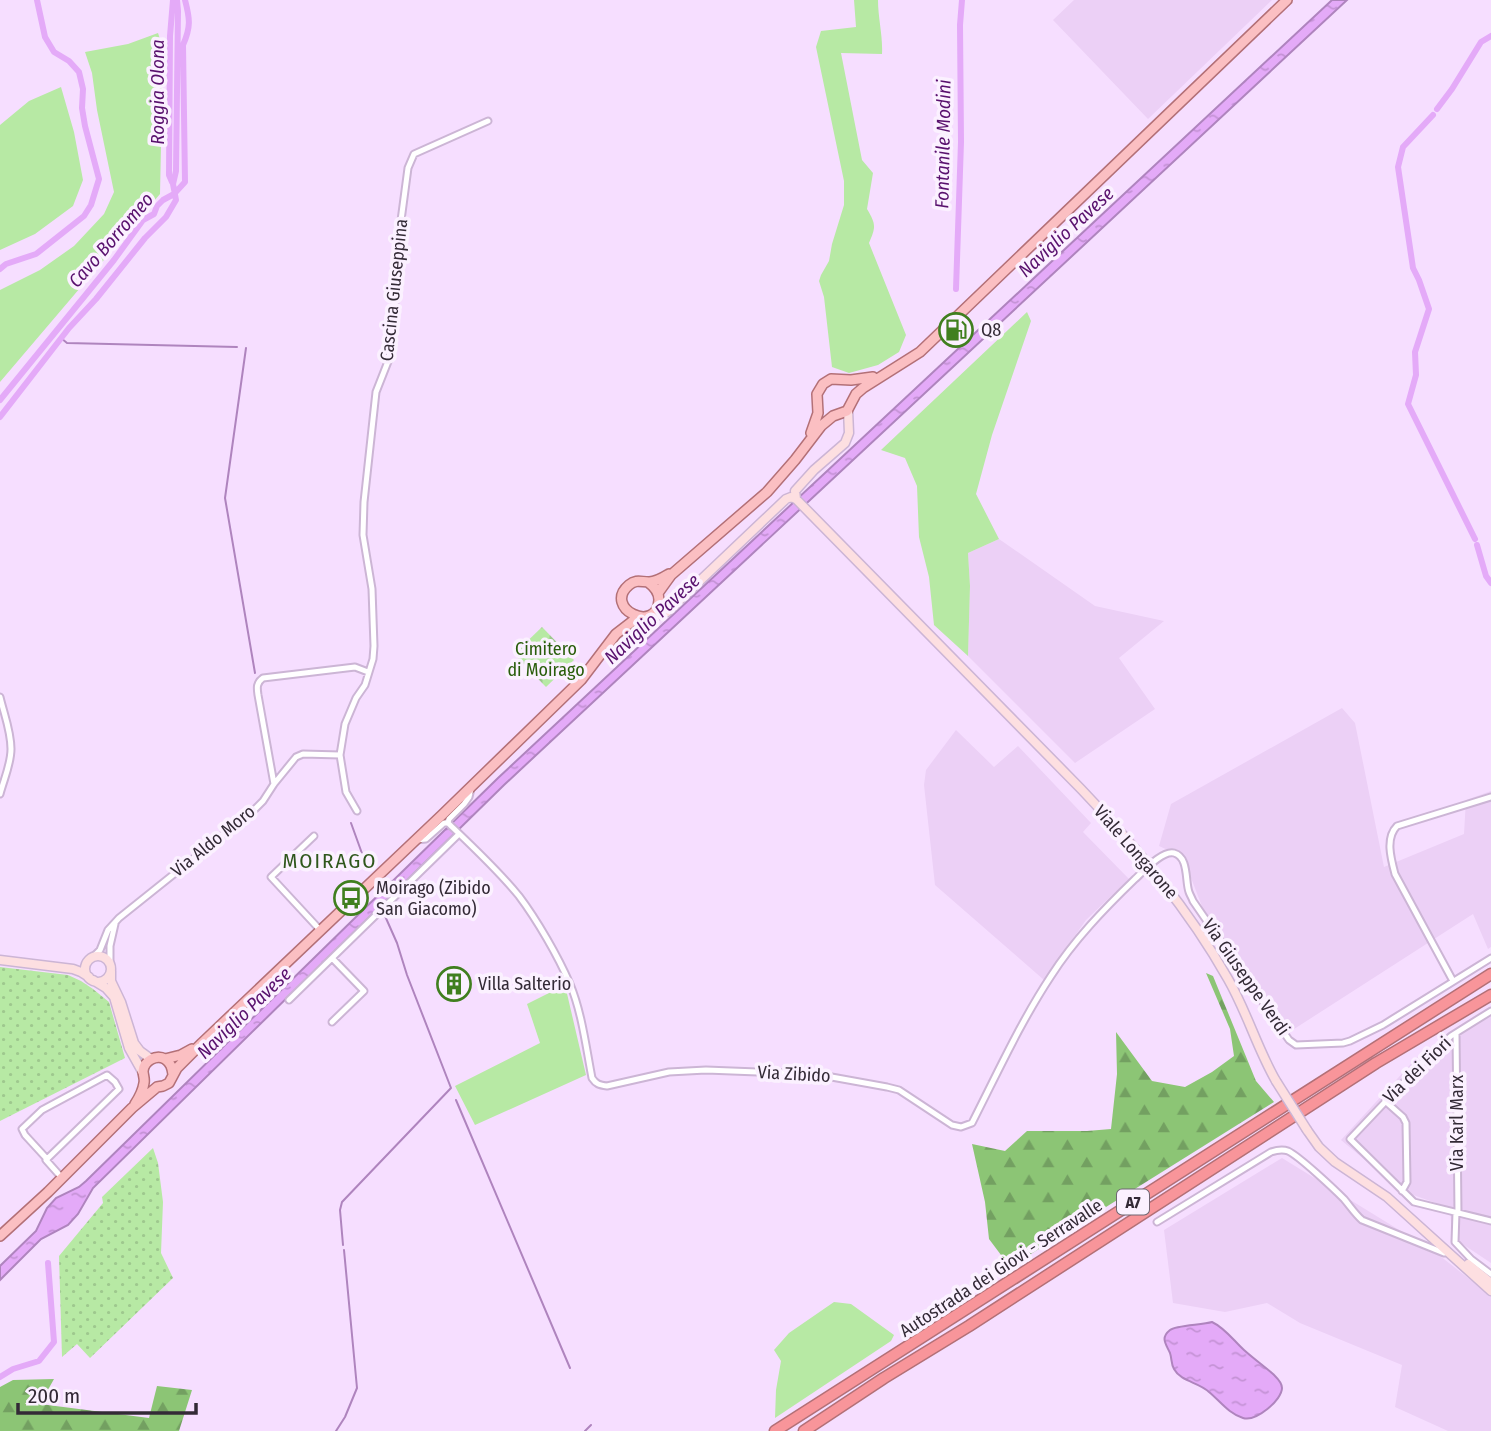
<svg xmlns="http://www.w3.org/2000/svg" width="1491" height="1431" font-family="'Fira Sans Condensed',sans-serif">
  <defs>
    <pattern id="forest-firs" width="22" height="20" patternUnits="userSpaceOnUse" patternTransform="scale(1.75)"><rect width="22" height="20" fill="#8cc575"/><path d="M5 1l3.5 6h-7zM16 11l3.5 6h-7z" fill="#73a061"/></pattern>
    <pattern id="cemetery-stones" width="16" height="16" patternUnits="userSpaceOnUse" patternTransform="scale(1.75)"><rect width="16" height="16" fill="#b7e9a4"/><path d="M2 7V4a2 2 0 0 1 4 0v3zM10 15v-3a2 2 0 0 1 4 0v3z" fill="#9ec88e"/></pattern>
    <pattern id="garden-dots" width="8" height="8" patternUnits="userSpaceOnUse" patternTransform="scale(1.75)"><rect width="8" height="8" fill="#b7e9a4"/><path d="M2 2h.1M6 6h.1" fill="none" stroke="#9ec88e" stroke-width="1.8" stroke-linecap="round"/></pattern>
    <pattern id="water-ripples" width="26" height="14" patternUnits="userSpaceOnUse" patternTransform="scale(1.75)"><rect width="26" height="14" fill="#e4aaf8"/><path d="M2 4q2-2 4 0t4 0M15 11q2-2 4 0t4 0" fill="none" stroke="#c492d5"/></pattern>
  </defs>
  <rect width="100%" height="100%" fill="#f6deff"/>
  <!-- built -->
  <path fill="#ecd0f6" d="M1074,0H1272L1148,119L1053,20Z
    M999,539L1095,606L1164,621L1119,658L1155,709L1075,763L968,656L970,586L968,553Z
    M1342,708L1355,723L1384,867L1464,834L1466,800L1491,791V947L1488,949L1473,914L1291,1031L1203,909L1183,857L1159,846L1171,804Z
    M956,730L994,767L1018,746L1091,823L1083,832L1129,879L1086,920L1044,980L935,885L924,785L926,770Z
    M1491,1008V1263L1452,1237L1450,1208L1402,1191L1341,1140L1420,1054Z
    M1282,1158L1435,1252L1491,1296V1431H1448L1395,1407L1402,1365L1300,1323L1267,1303L1225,1312L1173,1303L1164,1230Z"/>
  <!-- grass -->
  <path fill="#b7e9a4" d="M854,0H878C878,18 883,36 882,54L841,53L862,160L873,173L867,209C876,224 876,227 869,243L906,335L899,352L878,365L849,373L832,367L824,297L819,281L821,275L829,261L832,244L844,205V181L816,47L821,31L856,27Z
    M158,33L163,48L160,194L0,382V290L40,270L74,246L104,214L114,192L97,110L92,73L85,52L128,44Z
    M61,87L74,132L83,180L73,206L35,234L0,250V125L29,101Z
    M1027,312L1031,321L992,435L976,494L999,539L968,553L970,586L968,656L934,625L929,577L919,537L917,486L905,458L881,450Z
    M565,985L586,1075L475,1125L455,1086L540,1043L527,1004Z
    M834,1302L851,1304L894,1335L891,1341L775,1418L776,1390L781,1361L774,1350L789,1333Z"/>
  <!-- forest -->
  <path fill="url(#forest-firs)" d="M1206,973L1213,976L1256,1081L1274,1102L1010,1267L989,1239L985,1202L972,1144L1005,1151L1027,1131H1087L1111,1129L1117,1074L1116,1032L1152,1081L1185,1087L1212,1072L1234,1056L1230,1029Z
    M54,1379L40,1404L149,1418L157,1386L192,1390L179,1431H0V1387L13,1380Z"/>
  <!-- cemetery -->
  <path fill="url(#cemetery-stones)" d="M542,627L574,660L546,687L514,654Z"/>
  <!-- garden -->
  <path fill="url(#garden-dots)" d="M0,967L68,975L81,981L93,989L109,1002L125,1058L0,1121Z
    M153,1148L158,1163L163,1202L161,1253L173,1278L90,1358L77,1344L62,1357L59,1256L103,1203L102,1197Z"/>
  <!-- water -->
  <path fill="url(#water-ripples)" stroke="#af84be" stroke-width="2" d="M1332,0H1347L504,785L93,1188L78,1214L68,1225L41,1239L0,1280V1266L36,1231L47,1208L56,1198L79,1187L86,1181L498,778Z
    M1212,1322C1225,1328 1234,1341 1244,1350C1254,1359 1264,1366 1273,1374C1277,1378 1282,1382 1282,1388C1282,1400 1256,1422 1243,1418C1229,1414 1220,1401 1209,1392C1199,1382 1181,1382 1174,1369C1171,1364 1172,1359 1170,1353C1166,1344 1160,1338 1170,1330C1176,1325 1202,1325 1212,1322Z"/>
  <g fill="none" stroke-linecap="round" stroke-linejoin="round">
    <!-- stream -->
    <path stroke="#af84be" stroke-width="2" d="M61,338L67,343L237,347
      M246,348L225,498L255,673
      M351,823L368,870
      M456,1100L570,1368
      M343,1245L340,1210L342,1202L451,1088L407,975L397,943L385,916
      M336,1431L345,1417L357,1388L344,1250
      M585,1431L591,1425"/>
    <!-- canal -->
    <path stroke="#e4aaf8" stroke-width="6" d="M1437,109L1452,89L1481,42L1491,36
      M1433,115L1403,147L1398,167L1413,268L1419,280L1429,309L1415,352L1416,375L1408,404L1475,539
      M172,182L169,175L170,36L173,0
      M0,269L6,264L36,254L84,216L91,205L99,179L85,126L82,108L83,89L79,72L69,61L54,52L45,37L37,0
      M956,289L961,142L960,25L962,0
      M0,400L114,260L143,220L154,214L157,206L163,200L174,194L185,182L183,45C191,27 190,19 185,0
      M0,417L69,328L96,299L145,238L166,217L176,200L173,184L176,171L178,11L177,0
      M1477,545L1486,576L1491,583
      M0,1377L13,1369L39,1361L54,1342L48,1263"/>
    <!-- street casing -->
    <g stroke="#ccb5d5" stroke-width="9">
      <path id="street" d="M0,697C4,714 11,731 11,749C11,764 4,779 0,794
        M274,784L258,695C257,688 256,683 263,678L355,667L368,672
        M357,811L346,792L340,755L345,724L356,698L365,685L373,659L374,646L372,589L363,535L364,502L376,392L389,359L395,311L394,273L408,168L414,154L488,121
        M448,823C472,846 498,870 519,896C537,920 558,956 570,984C582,1013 586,1047 592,1078C596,1084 599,1085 607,1086L669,1072L706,1070L815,1074L887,1087L899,1090L952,1125L961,1127L972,1123C997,1074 1020,1023 1051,976C1074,940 1104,909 1135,879C1143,872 1162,850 1174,853C1189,857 1185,881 1189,892C1190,895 1192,898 1193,901L1289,1040L1296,1045L1343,1043L1350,1041L1383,1025L1491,958
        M314,836L271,877L321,931
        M416,840L426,839L444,823H448L449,819L464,804L469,797L471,789
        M93,957L100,950L108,930L119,918L254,810L263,801L274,784L296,757L303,754L340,755
        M332,958L364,991L332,1022
        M110,963V946L115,924
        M1453,981L1395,874C1391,859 1385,838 1397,826L1491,797
        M289,1000L459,834
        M1491,1011L1451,1036L1425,1060L1350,1139L1414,1202L1491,1221
        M1456,1033L1458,1213
        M1385,1101L1403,1117L1406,1123L1407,1182L1402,1191
        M47,1159L25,1135L22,1129L42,1110L107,1075L115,1082L119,1089L47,1159L46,1160L62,1178
        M1456,1212L1455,1242L1471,1259L1491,1274
        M1157,1222L1271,1152C1277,1150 1282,1149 1288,1151C1299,1156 1334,1189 1344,1199C1350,1206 1355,1214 1362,1220L1444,1253L1449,1252"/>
    </g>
    <!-- secondary casing -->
    <g stroke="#ccb5d5" stroke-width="11">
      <path id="secondary" d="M796,499L795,491L814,470L845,443L849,433L848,410
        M653,613L660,615L667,612L786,499L791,497L796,499L1081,789C1137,848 1188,908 1228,979C1247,1012 1257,1048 1276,1081
        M85 969a13 13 0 1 1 26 0a13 13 0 1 1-26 0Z
        M0,960L73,969L81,972L89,977
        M111,971V981L121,1002L134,1043L140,1051L151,1059
        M93,980L106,988L114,997L129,1048L143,1073
        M1307,1130L1319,1147L1335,1162L1387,1197L1491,1291
        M1468,1264L1491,1283"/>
    </g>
    <!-- primary casing -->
    <g stroke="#b37077" stroke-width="12">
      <path id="primary" d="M811,433L818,413L817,394L823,384L831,379L851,380L873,377
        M648,582C655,587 659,592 659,600C657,635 602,608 629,585C636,579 641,582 649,582C656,582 664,577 669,574
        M658,593L671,575L767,492L795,460L821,426L833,416L847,411L856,394L863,388L920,352L1287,0
        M165,1059L181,1055L192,1049
        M135,1104C139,1098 143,1090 144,1083C145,1079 143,1075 143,1071C144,1061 156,1054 165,1059C171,1063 172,1068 173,1074
        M0,1236L48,1192L132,1108L157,1087L163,1086L169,1083L177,1068L202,1043L442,815L581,680L616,634L638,617"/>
    </g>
    <!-- highway casing -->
    <g stroke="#b37077" stroke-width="13">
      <path id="highway" d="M775,1431L1491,974
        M804,1431L884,1378L969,1326L1376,1063L1491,995"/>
    </g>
    <!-- street -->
    <use href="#street" stroke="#fff" stroke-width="5"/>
    <!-- secondary -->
    <use href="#secondary" stroke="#fddfe1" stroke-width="8"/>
    <!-- primary -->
    <use href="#primary" stroke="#fbbfc2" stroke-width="9"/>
    <!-- highway -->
    <use href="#highway" stroke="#f8959a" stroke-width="10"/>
    <!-- secondary-bridge casing -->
    <g stroke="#ccb5d5" stroke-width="11" stroke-linecap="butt">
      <path id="secondary-bridge" d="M1276,1081L1307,1130"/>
    </g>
    <!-- secondary-bridge -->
    <use href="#secondary-bridge" stroke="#fddfe1" stroke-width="8"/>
  </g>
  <!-- icons -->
  <defs>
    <g id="fuel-ring" transform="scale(1.75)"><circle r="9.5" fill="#fbf1ff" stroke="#407f1f" stroke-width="1.5"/><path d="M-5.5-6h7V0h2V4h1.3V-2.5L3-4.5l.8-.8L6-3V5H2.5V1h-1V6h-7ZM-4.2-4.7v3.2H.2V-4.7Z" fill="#407f1f"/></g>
    <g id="bus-ring" transform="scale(1.75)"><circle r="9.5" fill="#fbf1ff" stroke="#407f1f" stroke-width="1.5"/><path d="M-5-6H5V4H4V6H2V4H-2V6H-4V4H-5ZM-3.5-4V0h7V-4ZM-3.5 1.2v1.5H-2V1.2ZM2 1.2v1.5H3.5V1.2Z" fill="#407f1f"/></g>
    <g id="building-ring" transform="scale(1.75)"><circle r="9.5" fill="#fbf1ff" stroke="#407f1f" stroke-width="1.5"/><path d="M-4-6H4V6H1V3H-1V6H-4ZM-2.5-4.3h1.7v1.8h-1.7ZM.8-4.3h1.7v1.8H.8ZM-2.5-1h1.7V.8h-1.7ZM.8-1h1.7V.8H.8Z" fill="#407f1f"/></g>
  </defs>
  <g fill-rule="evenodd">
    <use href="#fuel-ring" x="956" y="330"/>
    <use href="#bus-ring" x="351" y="898"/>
    <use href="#building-ring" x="454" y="984"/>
  </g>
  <g text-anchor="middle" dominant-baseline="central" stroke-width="7" stroke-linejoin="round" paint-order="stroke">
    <!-- shield labels -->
    <rect fill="#fbf1ff" stroke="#6f6672" stroke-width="2" x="1117" y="1189.5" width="32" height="25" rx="5"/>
    <g font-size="16" font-weight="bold" fill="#332a36">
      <text x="1133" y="1202">A7</text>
    </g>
    <!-- street labels -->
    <g font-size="18" fill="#332a36" stroke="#fbf1ff">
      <text transform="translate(394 290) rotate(-84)">Cascina Giuseppina</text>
      <text transform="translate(213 841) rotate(-39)">Via Aldo Moro</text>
      <text transform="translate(1136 852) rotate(49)">Viale Longarone</text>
      <text transform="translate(1246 977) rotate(55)">Via Giuseppe Verdi</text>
      <text transform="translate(1417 1070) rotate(-44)">Via dei Fiori</text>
      <text transform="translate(794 1074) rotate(3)">Via Zibido</text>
      <text transform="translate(1457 1123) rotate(-90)">Via Karl Marx</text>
      <text transform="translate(1001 1268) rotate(-33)">Autostrada dei Giovi - Serravalle</text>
    </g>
    <!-- poi labels -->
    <g font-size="18" fill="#332a36" stroke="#fbf1ff" text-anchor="start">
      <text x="981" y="330">Q8</text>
      <text x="376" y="888">Moirago (Zibido<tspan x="376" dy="21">San Giacomo)</tspan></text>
      <text x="478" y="984">Villa Salterio</text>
    </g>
    <!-- park labels -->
    <g font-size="18" fill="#295d0b" stroke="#fbf1ff">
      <text x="546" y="649">Cimitero<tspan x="546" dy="21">di Moirago</tspan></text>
    </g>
    <!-- water labels -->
    <g font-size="19" font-style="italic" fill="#59116e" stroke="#fbf1ff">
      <text transform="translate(157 92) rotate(-90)">Roggia Olona</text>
      <text transform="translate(943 144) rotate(-89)">Fontanile Modini</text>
      <text transform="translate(1066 232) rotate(-43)">Naviglio Pavese</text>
      <text transform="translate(111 240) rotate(-49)">Cavo Borromeo</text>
      <text transform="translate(652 619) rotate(-43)">Naviglio Pavese</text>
      <text transform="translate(244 1013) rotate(-44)">Naviglio Pavese</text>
    </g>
    <!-- quarter labels -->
    <g font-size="21" letter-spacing="2" fill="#2f571c" stroke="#fbf1ff">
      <text x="330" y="861">MOIRAGO</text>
    </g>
  </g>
  <!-- scale -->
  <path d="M18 1403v10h178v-10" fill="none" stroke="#332a36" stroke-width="3.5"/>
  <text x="28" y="1403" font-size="21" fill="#332a36" stroke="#fbf1ff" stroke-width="5" paint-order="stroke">200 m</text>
</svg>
